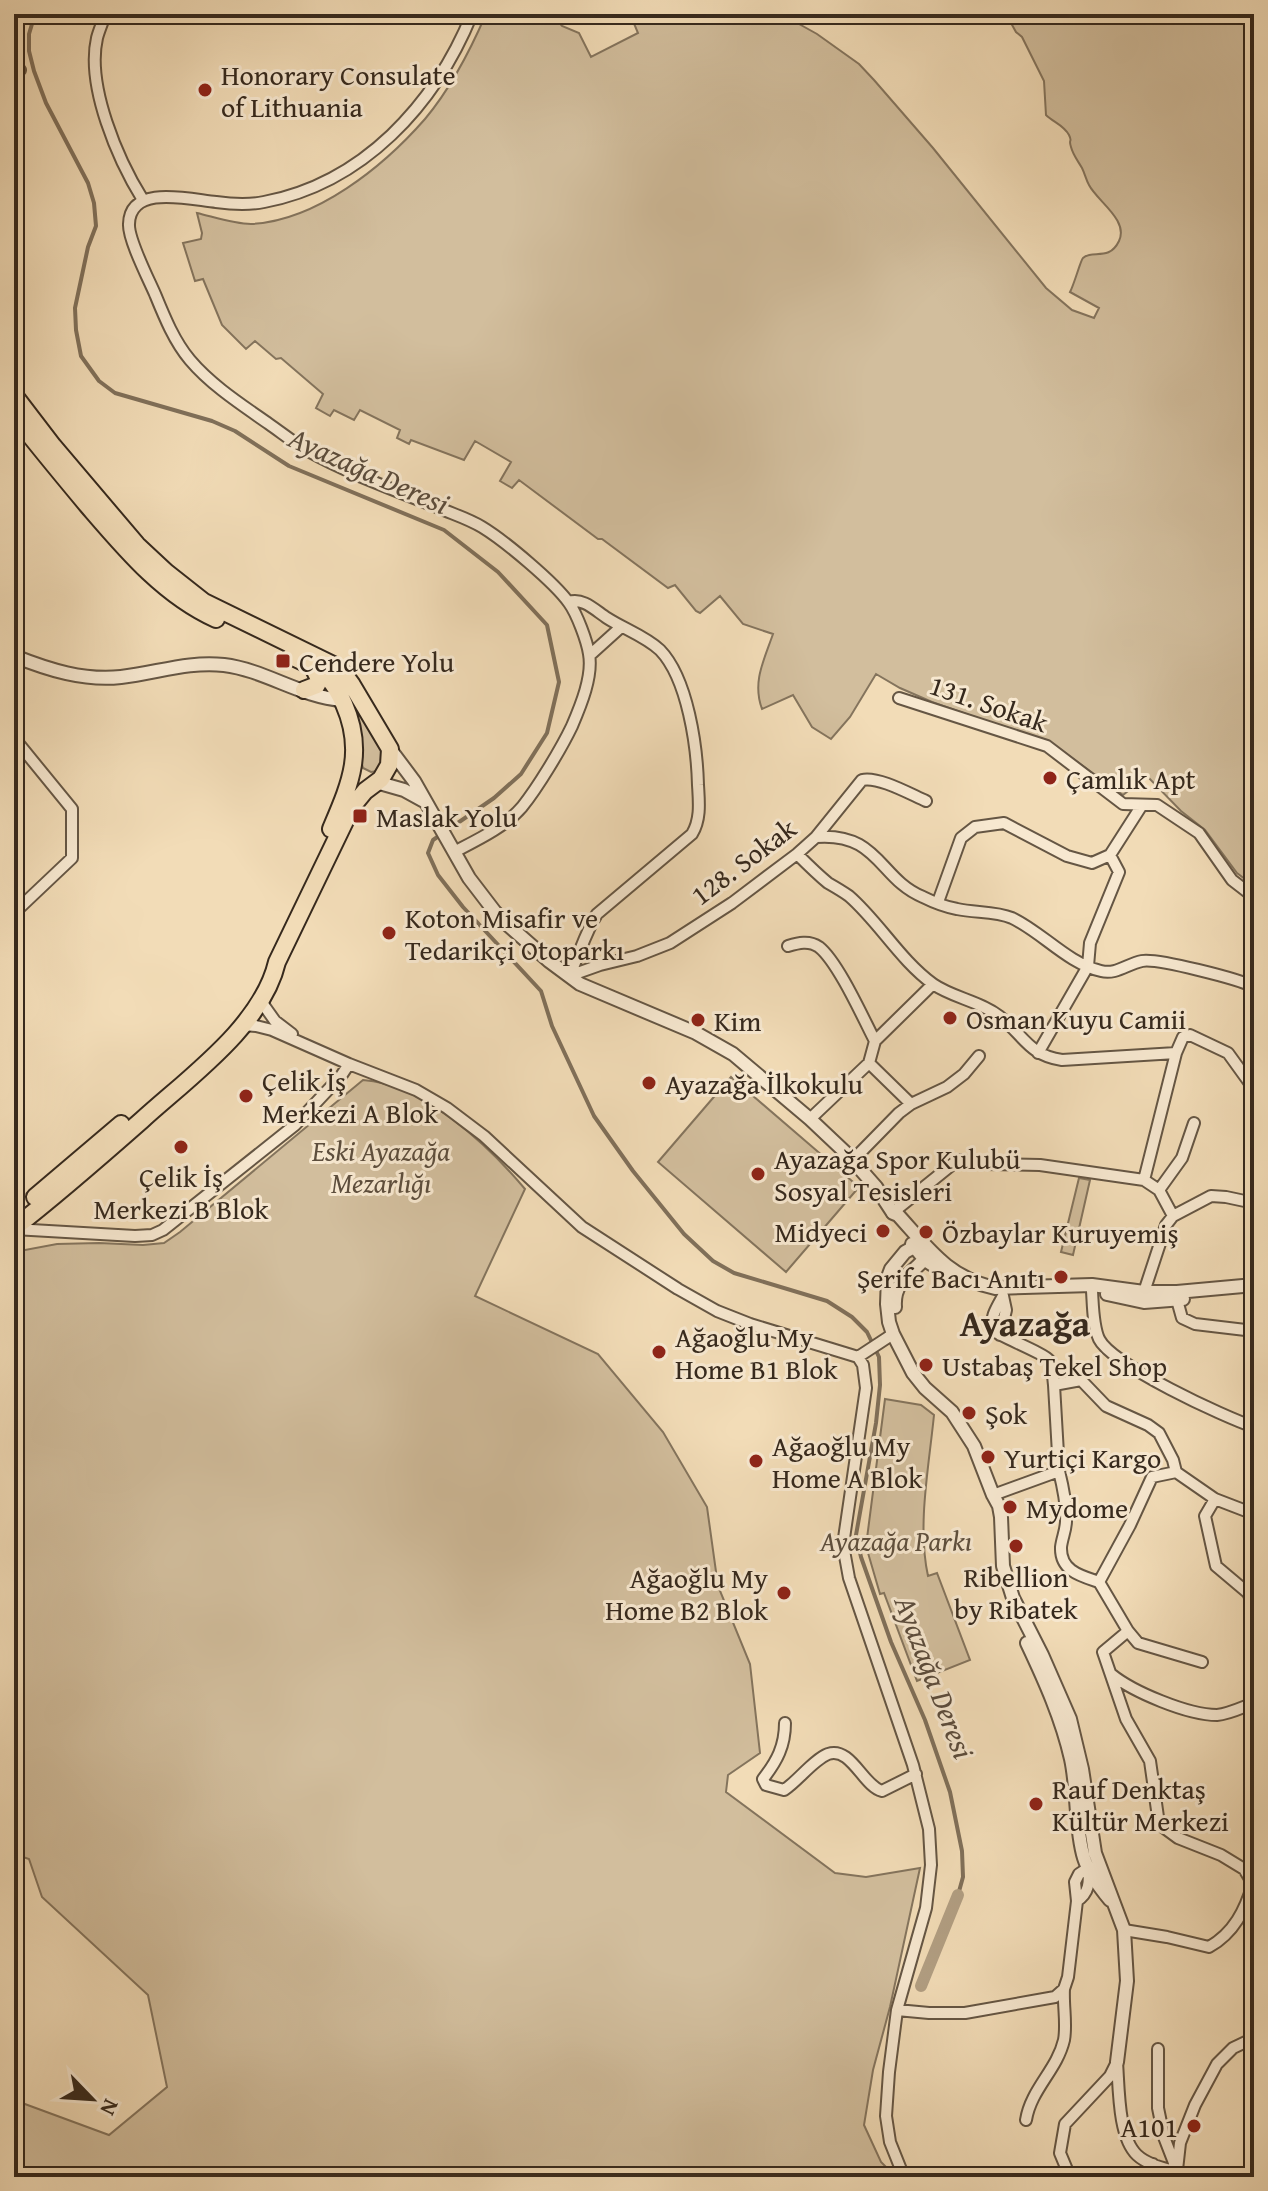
<svg xmlns="http://www.w3.org/2000/svg" width="1268" height="2191" font-family="'Gentium Book Plus',serif">
  <rect width="100%" height="100%" fill="#f2dcb7"/>
  <filter id="stains"><feTurbulence type="fractalNoise" baseFrequency=".0025" numOctaves="4"/><feColorMatrix values="0 0 0 0 .2 0 0 0 0 .09 0 0 0 0 .02 0 0 0 .5 -.17"/></filter>
  <radialGradient id="worn" r=".72"><stop offset=".6" stop-color="#630" stop-opacity="0"/><stop offset="1" stop-color="#630" stop-opacity=".3"/></radialGradient>
  <!-- green -->
  <path fill="#d2be9d" stroke="#84745d" stroke-width="2" d="M486,14H552L562,26L579,33L591,57L638,33L630,14H781L817,34L859,64L874,80L933,148L1046,288L1072,310L1094,318L1099,308L1070,292C1074,285 1081,259 1083,258C1092,249 1109,262 1119,241C1129,220 1097,201 1089,185C1086,180 1085,174 1082,168C1078,161 1073,155 1071,147C1068,138 1073,143 1069,135C1064,125 1053,122 1046,115L1044,81L1022,37L1016,32L1006,14H1254V886L1237,873L1205,830L1181,811L1147,776L1123,795L1054,745L932,702L900,688L876,674L850,717L831,739L812,727L793,695L762,709C752,682 764,660 773,634L743,624L720,596L700,613L696,611L675,585L668,588L602,539H598L519,480L512,488L500,481L511,462L475,441L464,460L411,440L409,444L397,438L400,430L360,410L354,420L334,410L330,416L316,408L323,394L281,358L276,359L255,341L246,349L222,325L203,279L195,281L183,243L201,239L202,233L197,213C214,217 234,224 251,224C316,221 383,167 425,119C451,88 470,51 486,14Z
    M358,708L379,739L385,757L378,771L371,772L363,768L361,761L362,744L353,711Z
    M731,1077L859,1187L786,1272L658,1162Z
    M363,1080C423,1084 488,1145 525,1189L475,1296L598,1354L663,1432L707,1507L718,1586L750,1664L760,1753L728,1775L726,1792L835,1873L866,1877L920,1868L890,2007L873,2070L864,2125L881,2162L896,2177H14V2100L109,2135L167,2087L148,1995L42,1897L29,1859L14,1854V1252L57,1244L99,1243L143,1245L164,1243L180,1232Z
    M1079,1178L1090,1180L1073,1255L1061,1252Z
    M885,1399L921,1405L934,1415C929,1466 917,1526 928,1576L937,1573L970,1660L917,1681L884,1593L880,1594L866,1546Z"/>
  <g fill="none" stroke-linecap="round" stroke-linejoin="round">
    <!-- stream -->
    <path stroke="#80705a" stroke-width="4" d="M35,14L29,34V51L34,71L46,103L88,183L94,203L96,226L88,247L75,308L76,330L81,356L99,381L115,393L212,421L235,431L289,466L444,530L498,572L547,625L559,682L547,733L521,774L494,798L433,840L428,853L438,875L463,907L541,991L552,1026L594,1116L633,1171L684,1234L713,1261L734,1273L827,1301L852,1317L867,1332L879,1357L880,1385L876,1423L856,1535L861,1557L891,1642L925,1720L950,1792L962,1851L963,1877L958,1895"/>
    <!-- canal -->
    <path stroke="#b29f83" stroke-width="12" d="M921,1986L958,1895"/>
    <!-- minor casing -->
    <g stroke="#655644" stroke-width="14">
      <path id="minor" d="M105,14C103,22 99,30 97,38C86,86 118,160 143,200
        M14,67L20,70
        M569,602C583,597 596,611 607,618C624,629 645,636 660,650C688,679 697,747 698,785C699,802 701,819 692,834L597,914C585,933 579,956 569,976
        M590,655L621,627
        M899,698L1047,746L1123,804L1157,805L1199,833L1232,880L1254,897
        M14,738L72,809V858L14,913
        M816,837C879,832 879,879 923,897C933,902 946,907 957,909C975,913 995,911 1012,918C1042,932 1067,963 1101,971C1116,975 1127,964 1142,961C1157,958 1239,979 1254,987
        M454,852C477,840 505,827 522,807C538,787 561,749 572,726C581,705 593,676 589,654C587,641 577,614 569,603C555,583 505,541 482,527C469,519 453,514 439,508C395,490 349,474 308,451C294,443 282,433 269,424C242,405 211,385 190,360C174,341 164,316 155,294C148,278 128,239 129,224C130,183 192,200 216,202C231,204 249,205 264,202C363,183 435,105 472,14
        M797,854C807,864 817,874 828,883C835,887 842,891 849,896C879,922 900,960 933,984C953,998 980,1001 999,1016C1024,1035 1028,1055 1062,1060L1176,1053
        M938,902L961,838L975,827L1004,823L1067,856L1092,863L1110,855L1142,805
        M788,946C798,943 809,940 819,947C838,962 863,1018 875,1041
        M569,976L600,965L637,956L670,943L732,903L797,854L816,837L862,780C878,776 910,794 926,801
        M260,1000L275,1021L292,1034
        M242,1025L256,1026L272,1030L349,1064L416,1090L447,1108L484,1136L582,1227L678,1289L717,1311L750,1324L858,1357L863,1365L866,1388L843,1545L849,1578L913,1765L929,1829L931,1865L926,1908L897,2010L889,2072L886,2116L890,2142L904,2177
        M1038,1053L1088,966L1090,943L1119,872L1110,855
        M869,1063L911,1104
        M810,1119L869,1063L875,1041L933,984
        M853,1160L899,1113L911,1104L947,1087L964,1074L979,1056
        M1144,1180L1176,1053L1183,1037L1190,1035L1228,1053L1254,1089
        M1159,1190L1182,1158L1194,1123
        M892,1213L954,1163L961,1160L984,1164L1040,1165L1144,1180L1159,1190L1173,1216
        M14,1229L135,1236L152,1235L163,1230L295,1125L341,1076L349,1064
        M1092,1291C1093,1306 1093,1326 1099,1339C1112,1365 1224,1417 1254,1427
        M1144,1292L1166,1225L1173,1216L1211,1196L1226,1197L1254,1203
        M1003,1296C997,1307 990,1317 992,1330C1002,1337 1045,1354 1049,1360C1053,1367 1053,1377 1054,1385L1081,1380L1106,1406L1148,1425L1159,1433L1173,1460L1176,1472
        M1177,1300L1182,1318L1195,1324L1254,1331
        M1000,1335L1006,1310L1003,1296
        M858,1357L893,1334
        M1059,1471C1063,1487 1067,1504 1066,1521C1066,1530 1062,1538 1061,1547C1060,1571 1081,1576 1099,1582L1128,1631L1103,1652L1126,1719L1150,1761L1159,1824L1178,1838L1221,1855L1244,1869L1253,1884C1245,1910 1234,1933 1209,1947L1167,1937L1124,1930
        M1176,1472L1215,1499L1254,1514
        M993,1495L1059,1471L1054,1385
        M1215,1499L1205,1516L1216,1566L1248,1593
        M1254,1569L1248,1593L1254,1605
        M1099,1582L1130,1525L1152,1477L1176,1472
        M1128,1631L1138,1643L1202,1662
        M1111,1674C1133,1692 1188,1715 1217,1715C1229,1714 1243,1707 1254,1703
        M785,1723C785,1746 777,1761 763,1779L766,1785L784,1790C798,1781 813,1760 828,1754C851,1746 863,1786 882,1791L916,1774
        M897,2010L929,2013H965L1055,1997L1064,1989L1068,1977L1077,1901L1075,1882L1079,1874L1088,1868C1090,1882 1089,1893 1077,1901
        M1158,2049V2108L1164,2137L1176,2168
        M1117,2062C1119,2088 1118,2137 1137,2155C1151,2168 1174,2169 1190,2177
        M1026,2120C1031,2089 1057,2070 1064,2040C1067,2024 1063,2006 1064,1989
        M1153,2164L1164,2177
        M1177,2170L1180,2143L1195,2105L1217,2064L1233,2048L1254,2038
        M1070,2177L1060,2153L1065,2124L1110,2076L1116,2064"/>
    </g>
    <!-- tertiary casing -->
    <g stroke="#655644" stroke-width="16">
      <path id="tertiary" d="M14,656C49,670 84,681 121,677C157,673 188,661 224,665C265,670 301,697 342,700
        M390,749L414,781L469,878L495,912L508,925L549,961L580,984L696,1033L733,1054L810,1119L846,1153L876,1187L893,1213L898,1215C928,1248 948,1278 995,1288L1092,1285L1144,1292H1177L1254,1285
        M376,782L404,790L424,801
        M921,1243L905,1252L891,1269L888,1277L887,1304L889,1322L893,1334L913,1373L925,1388L952,1412L974,1446L993,1495L999,1506L1001,1517L1003,1566L1013,1598L1042,1655L1070,1719L1082,1769L1095,1853L1124,1930L1127,1981L1117,2062
        M912,1244L925,1260L953,1278
        M1107,1294L1144,1302L1183,1299
        M895,1307C893,1280 913,1274 928,1255
        M1027,1643C1045,1681 1062,1719 1071,1759C1078,1791 1075,1829 1084,1858C1089,1874 1100,1888 1110,1900"/>
    </g>
    <!-- primary casing -->
    <g stroke="#36291d" stroke-width="20">
      <path id="primary" d="M14,395L53,446L137,545L166,572L204,602L333,665L344,674L352,685L390,749L389,765L381,779L365,791L356,802L346,819L277,962C262,1026 188,1078 142,1120C100,1157 58,1194 14,1228
        M14,415C38,446 63,476 88,506C125,549 163,595 216,619
        M291,656C303,662 319,668 328,678C335,685 340,695 344,704C365,752 350,784 331,829
        M304,690L317,685L319,679L314,669
        M35,1197L121,1124"/>
    </g>
    <!-- minor -->
    <use href="#minor" stroke="#f7e8d0" stroke-width="10"/>
    <!-- tertiary -->
    <use href="#tertiary" stroke="#f7e8d0" stroke-width="12"/>
    <!-- primary -->
    <use href="#primary" stroke="#f2dcb7" stroke-width="16"/>
  </g>
  <!-- markers -->
  <g fill="#8f2418" stroke="#f7e8d0" stroke-width="3">
    <circle cx="205" cy="90" r="8"/>
    <rect x="275" y="653" width="16" height="16" rx="4"/>
    <circle cx="1050" cy="778" r="8"/>
    <rect x="352" y="808" width="16" height="16" rx="4"/>
    <circle cx="389" cy="933" r="8"/>
    <circle cx="950" cy="1018" r="8"/>
    <circle cx="698" cy="1020" r="8"/>
    <circle cx="649" cy="1083" r="8"/>
    <circle cx="246" cy="1096" r="8"/>
    <circle cx="181" cy="1147" r="8"/>
    <circle cx="758" cy="1174" r="8"/>
    <circle cx="883" cy="1231" r="8"/>
    <circle cx="926" cy="1232" r="8"/>
    <circle cx="1061" cy="1277" r="8"/>
    <circle cx="659" cy="1352" r="8"/>
    <circle cx="926" cy="1365" r="8"/>
    <circle cx="969" cy="1413" r="8"/>
    <circle cx="988" cy="1457" r="8"/>
    <circle cx="756" cy="1461" r="8"/>
    <circle cx="1010" cy="1507" r="8"/>
    <circle cx="1016" cy="1546" r="8"/>
    <circle cx="784" cy="1593" r="8"/>
    <circle cx="1036" cy="1804" r="8"/>
    <circle cx="1194" cy="2126" r="8"/>
  </g>
  <g text-anchor="middle" dominant-baseline="central" stroke-width="6" stroke-linejoin="round" paint-order="stroke">
    <!-- poi labels -->
    <g font-size="28" fill="#36291d" stroke="#f7e8d0" text-anchor="start">
      <text x="221" y="74">Honorary Consulate<tspan x="221" dy="32">of Lithuania</tspan></text>
      <text x="299" y="661">Cendere Yolu</text>
      <text x="1066" y="778">Çamlık Apt</text>
      <text x="376" y="816">Maslak Yolu</text>
      <text x="405" y="917">Koton Misafir ve<tspan x="405" dy="32">Tedarikçi Otoparkı</tspan></text>
      <text x="966" y="1018">Osman Kuyu Camii</text>
      <text x="714" y="1020">Kim</text>
      <text x="262" y="1080">Çelik İş<tspan x="262" dy="32">Merkezi A Blok</tspan></text>
      <text x="665" y="1083">Ayazağa İlkokulu</text>
      <text x="774" y="1158">Ayazağa Spor Kulubü<tspan x="774" dy="32">Sosyal Tesisleri</tspan></text>
      <text x="181" y="1176" text-anchor="middle">Çelik İş<tspan x="181" dy="32">Merkezi B Blok</tspan></text>
      <text x="867" y="1231" text-anchor="end">Midyeci</text>
      <text x="942" y="1232">Özbaylar Kuruyemiş</text>
      <text x="1045" y="1277" text-anchor="end">Şerife Bacı Anıtı</text>
      <text x="675" y="1336">Ağaoğlu My<tspan x="675" dy="32">Home B1 Blok</tspan></text>
      <text x="942" y="1365">Ustabaş Tekel Shop</text>
      <text x="985" y="1413">Şok</text>
      <text x="772" y="1445">Ağaoğlu My<tspan x="772" dy="32">Home A Blok</tspan></text>
      <text x="1004" y="1457">Yurtiçi Kargo</text>
      <text x="1026" y="1507">Mydome</text>
      <text x="1016" y="1576" text-anchor="middle">Ribellion<tspan x="1016" dy="32">by Ribatek</tspan></text>
      <text x="768" y="1577" text-anchor="end">Ağaoğlu My<tspan x="768" dy="32">Home B2 Blok</tspan></text>
      <text x="1052" y="1788">Rauf Denktaş<tspan x="1052" dy="32">Kültür Merkezi</tspan></text>
      <text x="1178" y="2126" text-anchor="end">A101</text>
    </g>
    <!-- street labels -->
    <g font-size="28" fill="#36291d" stroke="#f7e8d0">
      <text transform="translate(989 703) rotate(19)">131. Sokak</text>
      <text transform="translate(743 861) rotate(-37)">128. Sokak</text>
    </g>
    <!-- park labels -->
    <g font-size="28" font-style="italic" fill="#5d4e3d" stroke="#f7e8d0">
      <text x="381" y="1150">Eski Ayazağa<tspan x="381" dy="32">Mezarlığı</tspan></text>
      <text x="896" y="1540">Ayazağa Parkı</text>
    </g>
    <!-- water labels -->
    <g font-size="30" font-style="italic" fill="#5b4c3c" stroke="#f7e8d0">
      <text transform="translate(369 470) rotate(24)">Ayazağa Deresi</text>
      <text transform="translate(935 1677) rotate(69)">Ayazağa Deresi</text>
    </g>
    <!-- district labels -->
    <g font-size="36" font-weight="bold" fill="#36291d" stroke="#f7e8d0">
      <text x="1025" y="1322">Ayazağa</text>
    </g>
  </g>
  <!-- margin -->
  <rect width="1268" height="2191" fill="none" stroke="#f2dcb7" stroke-width="48"/>
  <rect x="16" y="16" width="1236" height="2159" fill="none" stroke="#36291d" stroke-width="4"/>
  <rect x="24" y="24" width="1220" height="2143" fill="none" stroke="#36291d" stroke-width="2"/>
  <!-- north arrow -->
  <g transform="translate(92 2099) rotate(115)" stroke="#f7e8d0" stroke-width="6" paint-order="stroke">
  <path d="M0-6L14 30L0 20L-14 30Z" fill="#36291d"/>
  <text y="-12" font-size="22" font-weight="bold" text-anchor="middle" fill="#36291d">N</text>
  </g>
  <rect width="100%" height="100%" filter="url(#stains)"/>
  <rect width="100%" height="100%" fill="url(#worn)"/>
</svg>
